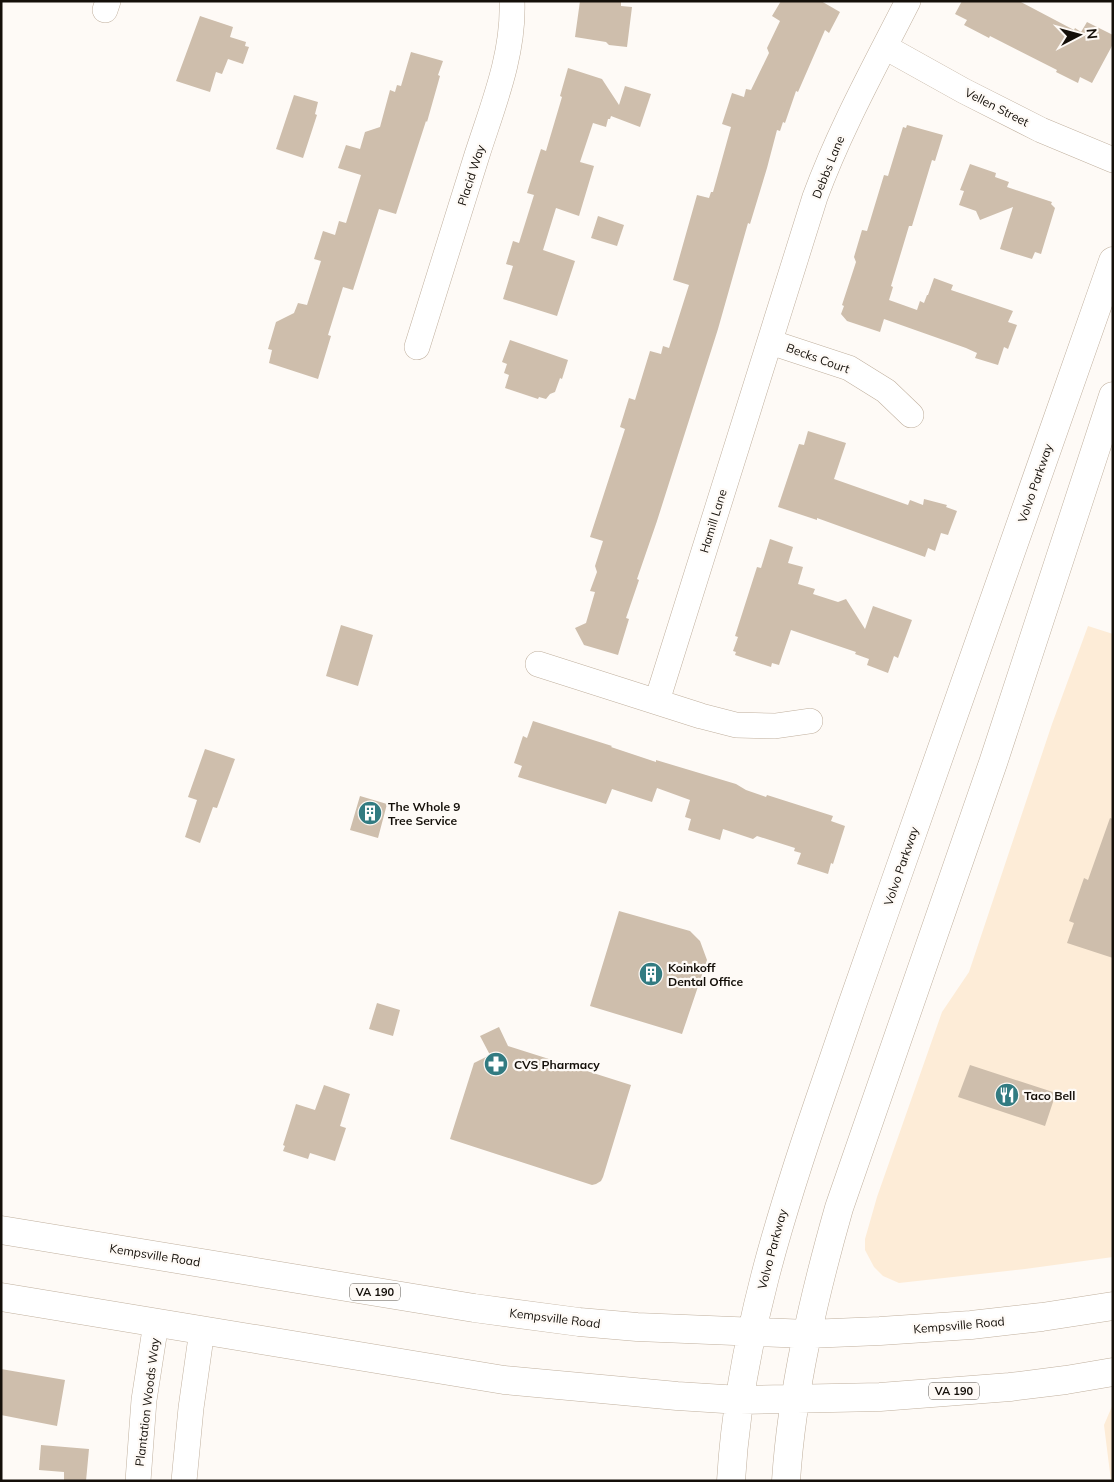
<svg xmlns="http://www.w3.org/2000/svg" width="1114" height="1482" font-family="Mulish,sans-serif">
  <rect width="100%" height="100%" fill="#fefaf6"/>
  <!-- built -->
  <path fill="#fdecd7" d="M1088,626L1113,634V1257L1025,1269L899,1283L883,1276L874,1267L865,1250V1239L877,1197L942,1012L969,972L1052,724Z
    M1113,1404V1481H1111L1104,1425Z"/>
  <!-- building -->
  <path fill="#cebeac" d="M580,1H621V6L632,7L627,47L609,45L606,42L575,37Z
    M781,1H821L840,12L829,33L825,30L798,92L796,91L785,123L783,122L780,131L777,130L767,168L750,224L748,223L718,329L657,521L637,579L639,580L626,618L629,619L618,655L584,645L575,628L586,623L595,592L590,591L597,572L595,566L603,541L590,537L625,429L620,427L629,398L635,400L650,351L661,354L663,346L669,348L689,285L673,280L697,195L709,198L711,192H713L731,127L722,124L732,93L744,97L746,89L751,90L769,53L767,48L780,21L772,16Z
    M962,1H1019L1074,30L1075,28L1081,32L1087,22L1113,35V44L1092,83L1080,77L1078,83L1056,72L1057,70L990,36L989,38L964,25L967,20L955,14Z
    M200,16L233,27L230,37L246,42L245,46L249,47L243,64L228,59L222,74L216,72L210,92L176,81Z
    M411,52L443,61L438,75L440,76L427,122L426,121L396,214L379,209L353,290L343,287L328,335L331,336L318,379L269,363L272,350L268,349L276,322L294,313L298,303L307,305L321,261L314,259L323,231L335,235L339,221L346,223L361,175L338,168L346,145L360,149L365,132L380,127L390,90L395,92L397,85L401,86Z
    M568,68L602,79L619,105L625,86L651,94L640,127L611,116L610,119H608L606,127L593,123L580,162L594,166L579,216L556,208L543,250L575,261L557,316L503,299L513,266L506,264L513,241L519,243L534,195L527,193L541,149L546,151L562,97L560,96Z
    M294,95L318,102L315,114L317,115L303,158L276,149Z
    M907,125L943,135L935,161L932,160L912,226H909L891,286L893,287L889,300L917,310L920,301L924,303L927,295H928L934,278L953,285L951,290L1013,311L1008,322L1017,325L1008,349L1004,347L998,365L975,358L977,353L966,348L884,319L880,332L847,321L841,314L844,306L842,305L856,262L854,257L862,230L867,231L884,175L888,176L903,127L906,128Z
    M970,164L996,173L995,177L1009,182L1007,187L1052,202L1051,204L1055,208L1041,254L1035,252L1032,259L1000,249L1013,207L980,220L976,211L959,205L964,191L960,190Z
    M598,216L624,225L617,246L591,238Z
    M510,340L568,360L562,379L560,378L555,392L550,394L546,399L539,397L538,399L505,388L509,375L504,373L507,364L502,362Z
    M808,431L846,443L834,479L908,505L910,500L923,505L924,499L947,505L946,507L957,511L948,535L941,533L935,551L928,548L925,557L817,518V520L778,507L799,444L804,445Z
    M770,539L793,547L788,563L803,567L798,584L815,589L813,594L838,602L846,599L865,629L873,606L912,620L898,658L894,656L888,673L867,665L869,659L855,654L856,652L791,630L779,665L772,663L771,667L735,655L736,652L733,651L738,637L735,636L757,567L761,568Z
    M341,625L373,635L358,686L326,676Z
    M533,721L612,746L611,747L656,762V760L736,784L746,790L766,797L767,795L833,816L831,821L845,826L833,864L831,863L828,874L797,864L801,853L794,851L795,848L757,836L753,839L723,829L720,840L688,830L691,819L685,817L690,800L657,788L652,802L612,789L606,804L518,777L522,766L514,763L523,736L527,738Z
    M205,749L235,759L217,808L213,807L200,843L185,837L197,800L188,797Z
    M360,796L387,804L378,838L350,830Z
    M1110,818L1113,819V958L1067,943L1074,923L1069,921L1084,878L1088,880Z
    M619,911L690,931L700,941L707,960L682,1034L590,1006Z
    M377,1003L400,1010L393,1036L369,1029Z
    M499,1027L508,1046L631,1085L603,1177L601,1181L596,1184L592,1185L450,1139L474,1063L490,1055L480,1036Z
    M970,1065L1056,1093L1045,1126L958,1097Z
    M324,1085L350,1094L340,1126L346,1128L335,1161L310,1153L308,1159L283,1151L285,1146L283,1145L296,1104L315,1110Z
    M1,1369L65,1380L57,1426L1,1415Z
    M41,1445L89,1449L86,1481H64V1472L39,1470Z"/>
  <g fill="none" stroke-linecap="round" stroke-linejoin="round">
    <!-- minor casing -->
    <g stroke="#c0b09e" stroke-width="26">
      <path id="minor" d="M105,10L108,1
        M885,47L964,91L1041,130L1113,160
        M770,342L849,368L886,391L911,415
        M417,347C437,283 457,219 477,155C493,105 514,55 512,1
        M538,664L701,716L736,725L775,726L810,721
        M657,701L815,197C840,129 875,66 908,1
        M138,1481L144,1400L156,1323
        M184,1481L191,1408L202,1330"/>
    </g>
    <!-- major casing -->
    <g stroke="#c0b09e" stroke-width="29">
      <path id="major" d="M1,1230L474,1308L579,1322L637,1327L808,1334L880,1331L971,1325L1042,1317L1113,1306
        M1,1297L504,1380L677,1396L740,1400L880,1397L1010,1387L1066,1380L1113,1372
        M731,1481C739,1343 781,1211 826,1081C846,1022 866,964 887,905C963,691 1038,476 1113,261
        M786,1481C792,1389 814,1296 839,1208L993,763L1113,396"/>
    </g>
    <!-- minor -->
    <use href="#minor" stroke="#fff" stroke-width="25"/>
    <!-- major -->
    <use href="#major" stroke="#fff" stroke-width="28"/>
  </g>
  <!-- icons -->
  <defs>
    <g id="building-disc" transform="scale(1.25)"><circle r="9.5" fill="#327b81" stroke="#fefaf6"/><path d="M-4-6H4V6H1V3H-1V6H-4ZM-2.5-4.3h1.7v1.8h-1.7ZM.8-4.3h1.7v1.8H.8ZM-2.5-1h1.7V.8h-1.7ZM.8-1h1.7V.8H.8Z" fill="#fff"/></g>
    <g id="pharmacy-disc" transform="scale(1.25)"><circle r="9.5" fill="#327b81" stroke="#fefaf6"/><path d="M-2-6h4v4h4v4h-4v4h-4v-4h-4v-4h4Z" fill="#fff"/></g>
    <g id="restaurant-disc" transform="scale(1.25)"><circle r="9.5" fill="#327b81" stroke="#fefaf6"/><path d="M-5-6h1v4h1v-4h1v4h1v-4h1v5L-1.5 .5V6h-2V.5L-5-1ZM5-6V6H3V1.5H1.5Q1.5-4 5-6Z" fill="#fff"/></g>
  </defs>
  <g fill-rule="evenodd">
    <use href="#building-disc" x="370" y="813"/>
    <use href="#building-disc" x="651" y="974"/>
    <use href="#pharmacy-disc" x="496" y="1064"/>
    <use href="#restaurant-disc" x="1007" y="1095"/>
  </g>
  <g text-anchor="middle" dominant-baseline="central" stroke-width="4.5" stroke-linejoin="round" paint-order="stroke">
    <!-- shield labels -->
    <g fill="#fefaf6" stroke="#5a5650" stroke-width="1">
      <rect x="350" y="1283.5" width="50" height="17" rx="4"/>
      <rect x="929" y="1382.5" width="50" height="17" rx="4"/>
    </g>
    <g font-size="11" font-weight="bold" fill="#140f09">
      <text x="375" y="1292">VA 190</text>
      <text x="954" y="1391">VA 190</text>
    </g>
    <!-- street labels -->
    <g font-size="12" fill="#140f09" stroke="#fefaf6">
      <text transform="translate(997 107) rotate(27)">Vellen Street</text>
      <text transform="translate(828 167) rotate(-68)">Debbs Lane</text>
      <text transform="translate(471 175) rotate(-72)">Placid Way</text>
      <text transform="translate(818 358) rotate(20)">Becks Court</text>
      <text transform="translate(1035 483) rotate(-71)">Volvo Parkway</text>
      <text transform="translate(713 521) rotate(-73)">Hamill Lane</text>
      <text transform="translate(901 866) rotate(-71)">Volvo Parkway</text>
      <text transform="translate(772 1249) rotate(-75)">Volvo Parkway</text>
      <text transform="translate(155 1255) rotate(9)">Kempsville Road</text>
      <text transform="translate(555 1318) rotate(7)">Kempsville Road</text>
      <text transform="translate(959 1325) rotate(-5)">Kempsville Road</text>
      <text transform="translate(147 1402) rotate(-83)">Plantation Woods Way</text>
    </g>
    <!-- poi labels -->
    <g font-size="12" font-weight="bold" fill="#140f09" stroke="#fefaf6" text-anchor="start">
      <text x="388" y="806">The Whole 9<tspan x="388" dy="14">Tree Service</tspan></text>
      <text x="668" y="967">Koinkoff<tspan x="668" dy="14">Dental Office</tspan></text>
      <text x="514" y="1064">CVS Pharmacy</text>
      <text x="1024" y="1095">Taco Bell</text>
    </g>
  </g>
  <!-- border -->
  <rect width="1114" height="1482" fill="none" stroke="#140f09" stroke-width="5"/>
  <!-- north arrow -->
  <g transform="translate(1079 35) rotate(84)" stroke="#fefaf6" stroke-width="4" paint-order="stroke">
  <path d="M0-4L9 19L0 12L-9 19Z" fill="#140f09"/>
  <text y="-8" font-size="14" font-weight="bold" text-anchor="middle" fill="#140f09">N</text>
  </g>
</svg>
